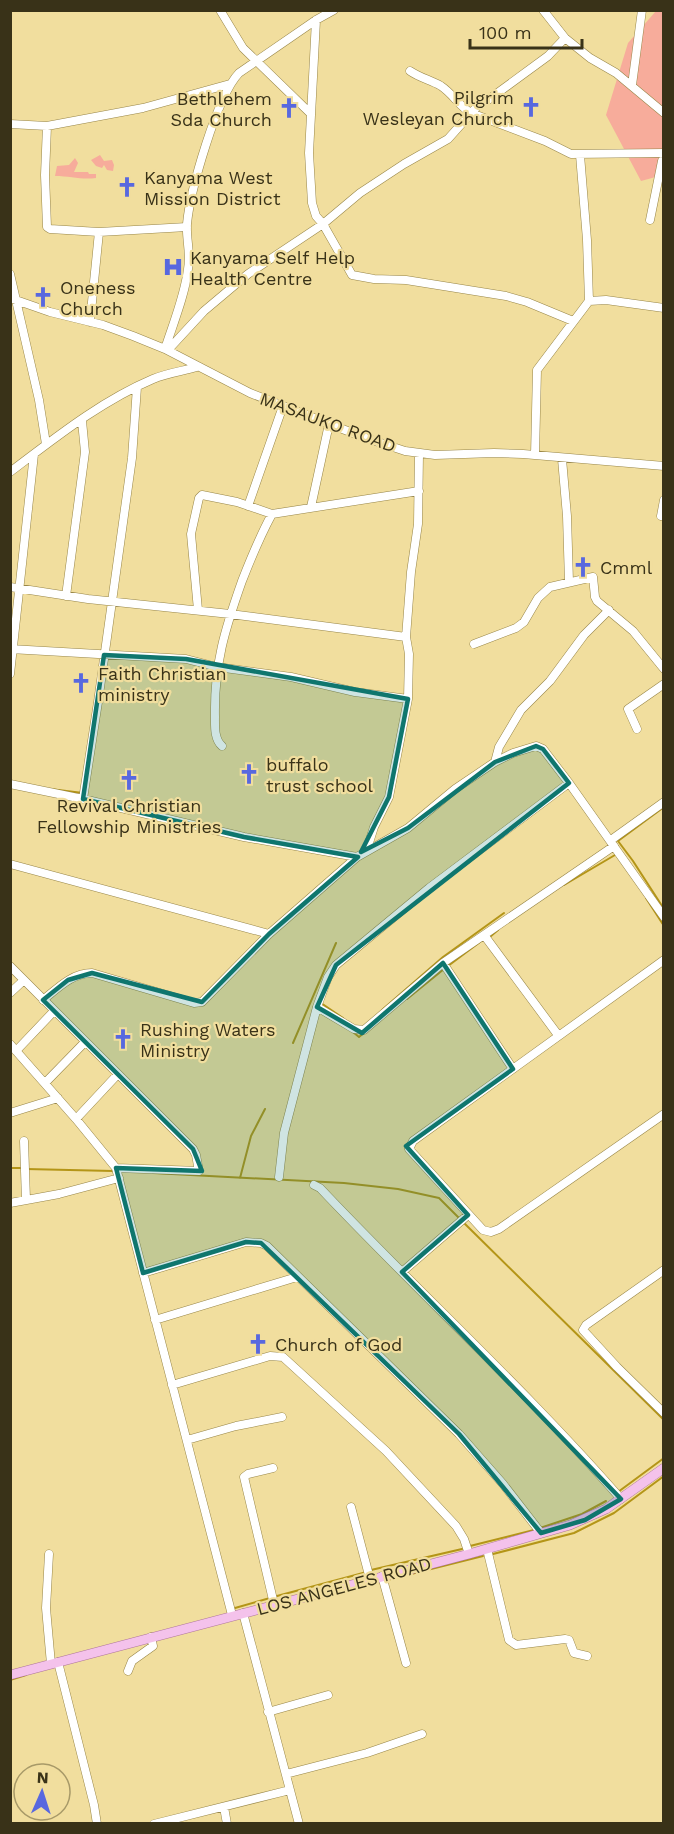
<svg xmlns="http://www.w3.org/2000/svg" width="674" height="1834" font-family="'Work Sans',sans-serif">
  <rect width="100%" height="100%" fill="#f1de9e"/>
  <!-- green -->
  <path fill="#f7ac9b" d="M656,11H663V175L641,181L606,115L628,43Z
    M100,155L104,161L112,160L114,165L113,171L107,170L104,165L102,168L96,166L91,160Z
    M75,158L78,163L74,172H88L89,174H96V178C82,180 70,176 55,176L57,166L69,165Z"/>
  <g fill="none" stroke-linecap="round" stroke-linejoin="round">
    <!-- stream -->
    <path stroke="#b49517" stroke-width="2" d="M50,789L83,793
      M664,807L618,841L633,861L664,909
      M564,885L615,855
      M646,898L664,926
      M491,936L498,930
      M448,966L484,939
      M407,999L444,969
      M321,1003L343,1018
      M382,1010L443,957L504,913
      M353,1032L359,1037L365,1032
      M293,1043L336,943
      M10,1168H22
      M26,1169L113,1171
      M153,1173L344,1183L398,1189L439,1198L458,1217
      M240,1178L251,1136L265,1109
      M464,1223L664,1420
      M618,1492L664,1458
      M540,1528L582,1514L606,1501
      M470,1546L534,1530
      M493,1554L574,1533L614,1513L664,1476
      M371,1570L462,1549
      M387,1580L483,1556
      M277,1596L363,1573
      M235,1608L270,1598
      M10,1680L26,1675"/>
    <!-- minor casing -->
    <g stroke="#988648" stroke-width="9">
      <path id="minor" d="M220,10L243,48L310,113
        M543,10L565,38L590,58L616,73L664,113
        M316,20L309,153L312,203L316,216L323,224L352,275L374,279L406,280L506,296L527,302L573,321
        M410,71C420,78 431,80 441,86C453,94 459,106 471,113L545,141L571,154L664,153
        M632,85L642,10
        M10,124L47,126L143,108L230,84
        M47,126L45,175L47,227L50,229L99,232
        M650,220L662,161
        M10,274L39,400L46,444
        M10,298L50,312L103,325L133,336L165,349L250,393L363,437L405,451L435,455L494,453L523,454L664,466
        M589,301L606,300L664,308
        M90,322L99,232L187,227
        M165,349C173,324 185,295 188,269C191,254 186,239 187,224C190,191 217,96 239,73L316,20L334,10
        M168,350L204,311L248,274L323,224L360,193L404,164L448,139L482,101L488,100L548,56L565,38
        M535,455L537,370L589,301L587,240L580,155
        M562,459L567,516L569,582
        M10,472C55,438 101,401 153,379C167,373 183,371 197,367
        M248,506L283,406
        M311,507L329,424
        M661,516L664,500
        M10,587L88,599L230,614L406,637
        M66,596L85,452L82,421
        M198,610L191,534L199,498L202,495L237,502L272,514L419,491
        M474,644L516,628L524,622L538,598L550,587L593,577L595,597L597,601L633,631L664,669
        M10,649L186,659L217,667L291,677L355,692L408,699
        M10,674L34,454
        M637,729L628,709L664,684
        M222,746C214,739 215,726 215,716C214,664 225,629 242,581C251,558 260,536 272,514
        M495,762L499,747L521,710L550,681L584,635L609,610
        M569,783L429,888L336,965L328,977L317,1007L354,1029L364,1030L443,963L614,846
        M10,784L83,799L244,837L357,857L408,828L455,789L495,762L513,753L536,746L543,749L569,783L664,917
        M83,799L98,702L132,458L137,387
        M611,840L664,802
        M367,849L374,827L389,797L408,699L409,654L406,637L411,572L418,524L419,454
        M10,864L269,934
        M484,935L558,1035
        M664,960L413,1141L409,1149L483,1230L491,1232L499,1229L664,1114
        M443,963L513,1069
        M10,966L193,1149L196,1155L199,1171L116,1168
        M10,993L24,980
        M43,1000C58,988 72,973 92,973L194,1003L202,1002L269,934L357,857
        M10,1044L76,1119L116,1168L232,1615
        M16,1051L54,1011
        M45,1083L85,1042
        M10,1113L58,1098
        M76,1119L118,1074
        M24,1141L26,1200
        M279,1177L284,1133L317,1007
        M314,1185L320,1188C419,1293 526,1390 621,1499
        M10,1203L59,1194L119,1178
        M664,1270L586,1325L583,1330L617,1367L664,1413
        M402,1272L468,1215
        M143,1273L246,1242L261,1243L267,1246L459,1434L503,1484L541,1533
        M155,1320L297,1277
        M172,1385L270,1356L283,1357L386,1451L456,1526L464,1539L469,1554
        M187,1440L236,1426L282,1417
        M273,1468L248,1474L244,1477L274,1604
        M351,1507L370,1579
        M487,1549L509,1640L516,1645L565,1639L569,1640L574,1653L587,1656
        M49,1554L46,1608L51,1664
        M382,1576L406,1663
        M243,1613L299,1824
        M58,1662L94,1805L97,1824
        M128,1671L132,1661L153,1646L151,1637
        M268,1712L328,1695
        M286,1774L367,1753L422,1734
        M224,1807L227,1824
        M154,1824L290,1790"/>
    </g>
    <!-- major casing -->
    <g stroke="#ad7598" stroke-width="10">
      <path id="major" d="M10,1675L469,1554L570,1525L606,1509L664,1468"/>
    </g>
    <!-- minor -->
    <use href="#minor" stroke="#fff" stroke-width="8"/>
    <!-- major -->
    <use href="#major" stroke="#f4c2eb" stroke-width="9"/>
  </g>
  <!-- marked area -->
  <path fill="#0f766e" fill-opacity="0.2" stroke="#0f766e" stroke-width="4.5" stroke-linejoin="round" d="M104,655L186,659L408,699L389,797L361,852L408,828L495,762L536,746L543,749L569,783L336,965L317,1007L362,1033L443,963L513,1069L406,1146L468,1215L402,1272L621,1499L585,1520L541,1533L459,1434L261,1243L246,1242L143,1273L116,1168L202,1171L193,1149L43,1000L68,980L92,973L202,1002L269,934L358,857L244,837L83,799Z"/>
  <!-- icons -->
  <defs>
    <g id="church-bare" transform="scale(1.62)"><path d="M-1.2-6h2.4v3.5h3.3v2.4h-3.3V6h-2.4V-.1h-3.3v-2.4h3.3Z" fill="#5868df" stroke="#f1de9e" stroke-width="2.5" paint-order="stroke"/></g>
    <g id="hospital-bare" transform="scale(1.62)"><path d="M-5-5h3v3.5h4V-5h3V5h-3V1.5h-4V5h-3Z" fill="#5868df" stroke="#f1de9e" stroke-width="2.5" paint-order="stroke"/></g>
  </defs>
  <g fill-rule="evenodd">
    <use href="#church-bare" x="531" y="107"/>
    <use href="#church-bare" x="289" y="108"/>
    <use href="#church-bare" x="127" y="187"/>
    <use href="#hospital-bare" x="173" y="267"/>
    <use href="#church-bare" x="43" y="297"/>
    <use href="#church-bare" x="583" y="567"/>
    <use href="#church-bare" x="81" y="683"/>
    <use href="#church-bare" x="249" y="774"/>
    <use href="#church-bare" x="129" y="780"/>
    <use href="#church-bare" x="123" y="1039"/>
    <use href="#church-bare" x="258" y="1344"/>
  </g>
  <g text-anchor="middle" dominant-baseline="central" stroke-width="4.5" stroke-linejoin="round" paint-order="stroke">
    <!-- poi labels -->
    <g font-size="18" fill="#393218" stroke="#f1de9e" text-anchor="start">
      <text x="514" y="97" text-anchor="end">Pilgrim<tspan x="514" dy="21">Wesleyan Church</tspan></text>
      <text x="272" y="98" text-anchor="end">Bethlehem<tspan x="272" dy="21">Sda Church</tspan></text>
      <text x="144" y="177">Kanyama West<tspan x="144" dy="21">Mission District</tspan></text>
      <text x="190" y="257">Kanyama Self Help<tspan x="190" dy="21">Health Centre</tspan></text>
      <text x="60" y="287">Oneness<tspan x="60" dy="21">Church</tspan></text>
      <text x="600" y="567">Cmml</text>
      <text x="98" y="673">Faith Christian<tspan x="98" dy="21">ministry</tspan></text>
      <text x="266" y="764">buffalo<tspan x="266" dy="21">trust school</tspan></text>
      <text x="129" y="805" text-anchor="middle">Revival Christian<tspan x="129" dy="21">Fellowship Ministries</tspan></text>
      <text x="140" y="1029">Rushing Waters<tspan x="140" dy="21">Ministry</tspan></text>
      <text x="275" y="1344">Church of God</text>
    </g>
    <!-- street labels -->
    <g font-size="18" fill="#393218" stroke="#f1de9e">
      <text transform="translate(328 422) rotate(20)">MASAUKO ROAD</text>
      <text transform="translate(344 1586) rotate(-15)">LOS ANGELES ROAD</text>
    </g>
  </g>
  <!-- border -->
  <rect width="674" height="1834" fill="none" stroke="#393218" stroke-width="24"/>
  <!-- north arrow -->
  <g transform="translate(42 1792) rotate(3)"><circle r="28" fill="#f1de9e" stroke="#a79968" stroke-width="1.5"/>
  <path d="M0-4.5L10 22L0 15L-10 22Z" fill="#5868df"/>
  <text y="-9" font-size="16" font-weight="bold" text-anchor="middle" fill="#393218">N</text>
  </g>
  <!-- scale -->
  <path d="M470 39v9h112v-9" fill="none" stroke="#393218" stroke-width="3"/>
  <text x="479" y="39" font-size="18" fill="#393218" stroke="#f1de9e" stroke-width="4.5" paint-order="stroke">100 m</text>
</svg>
